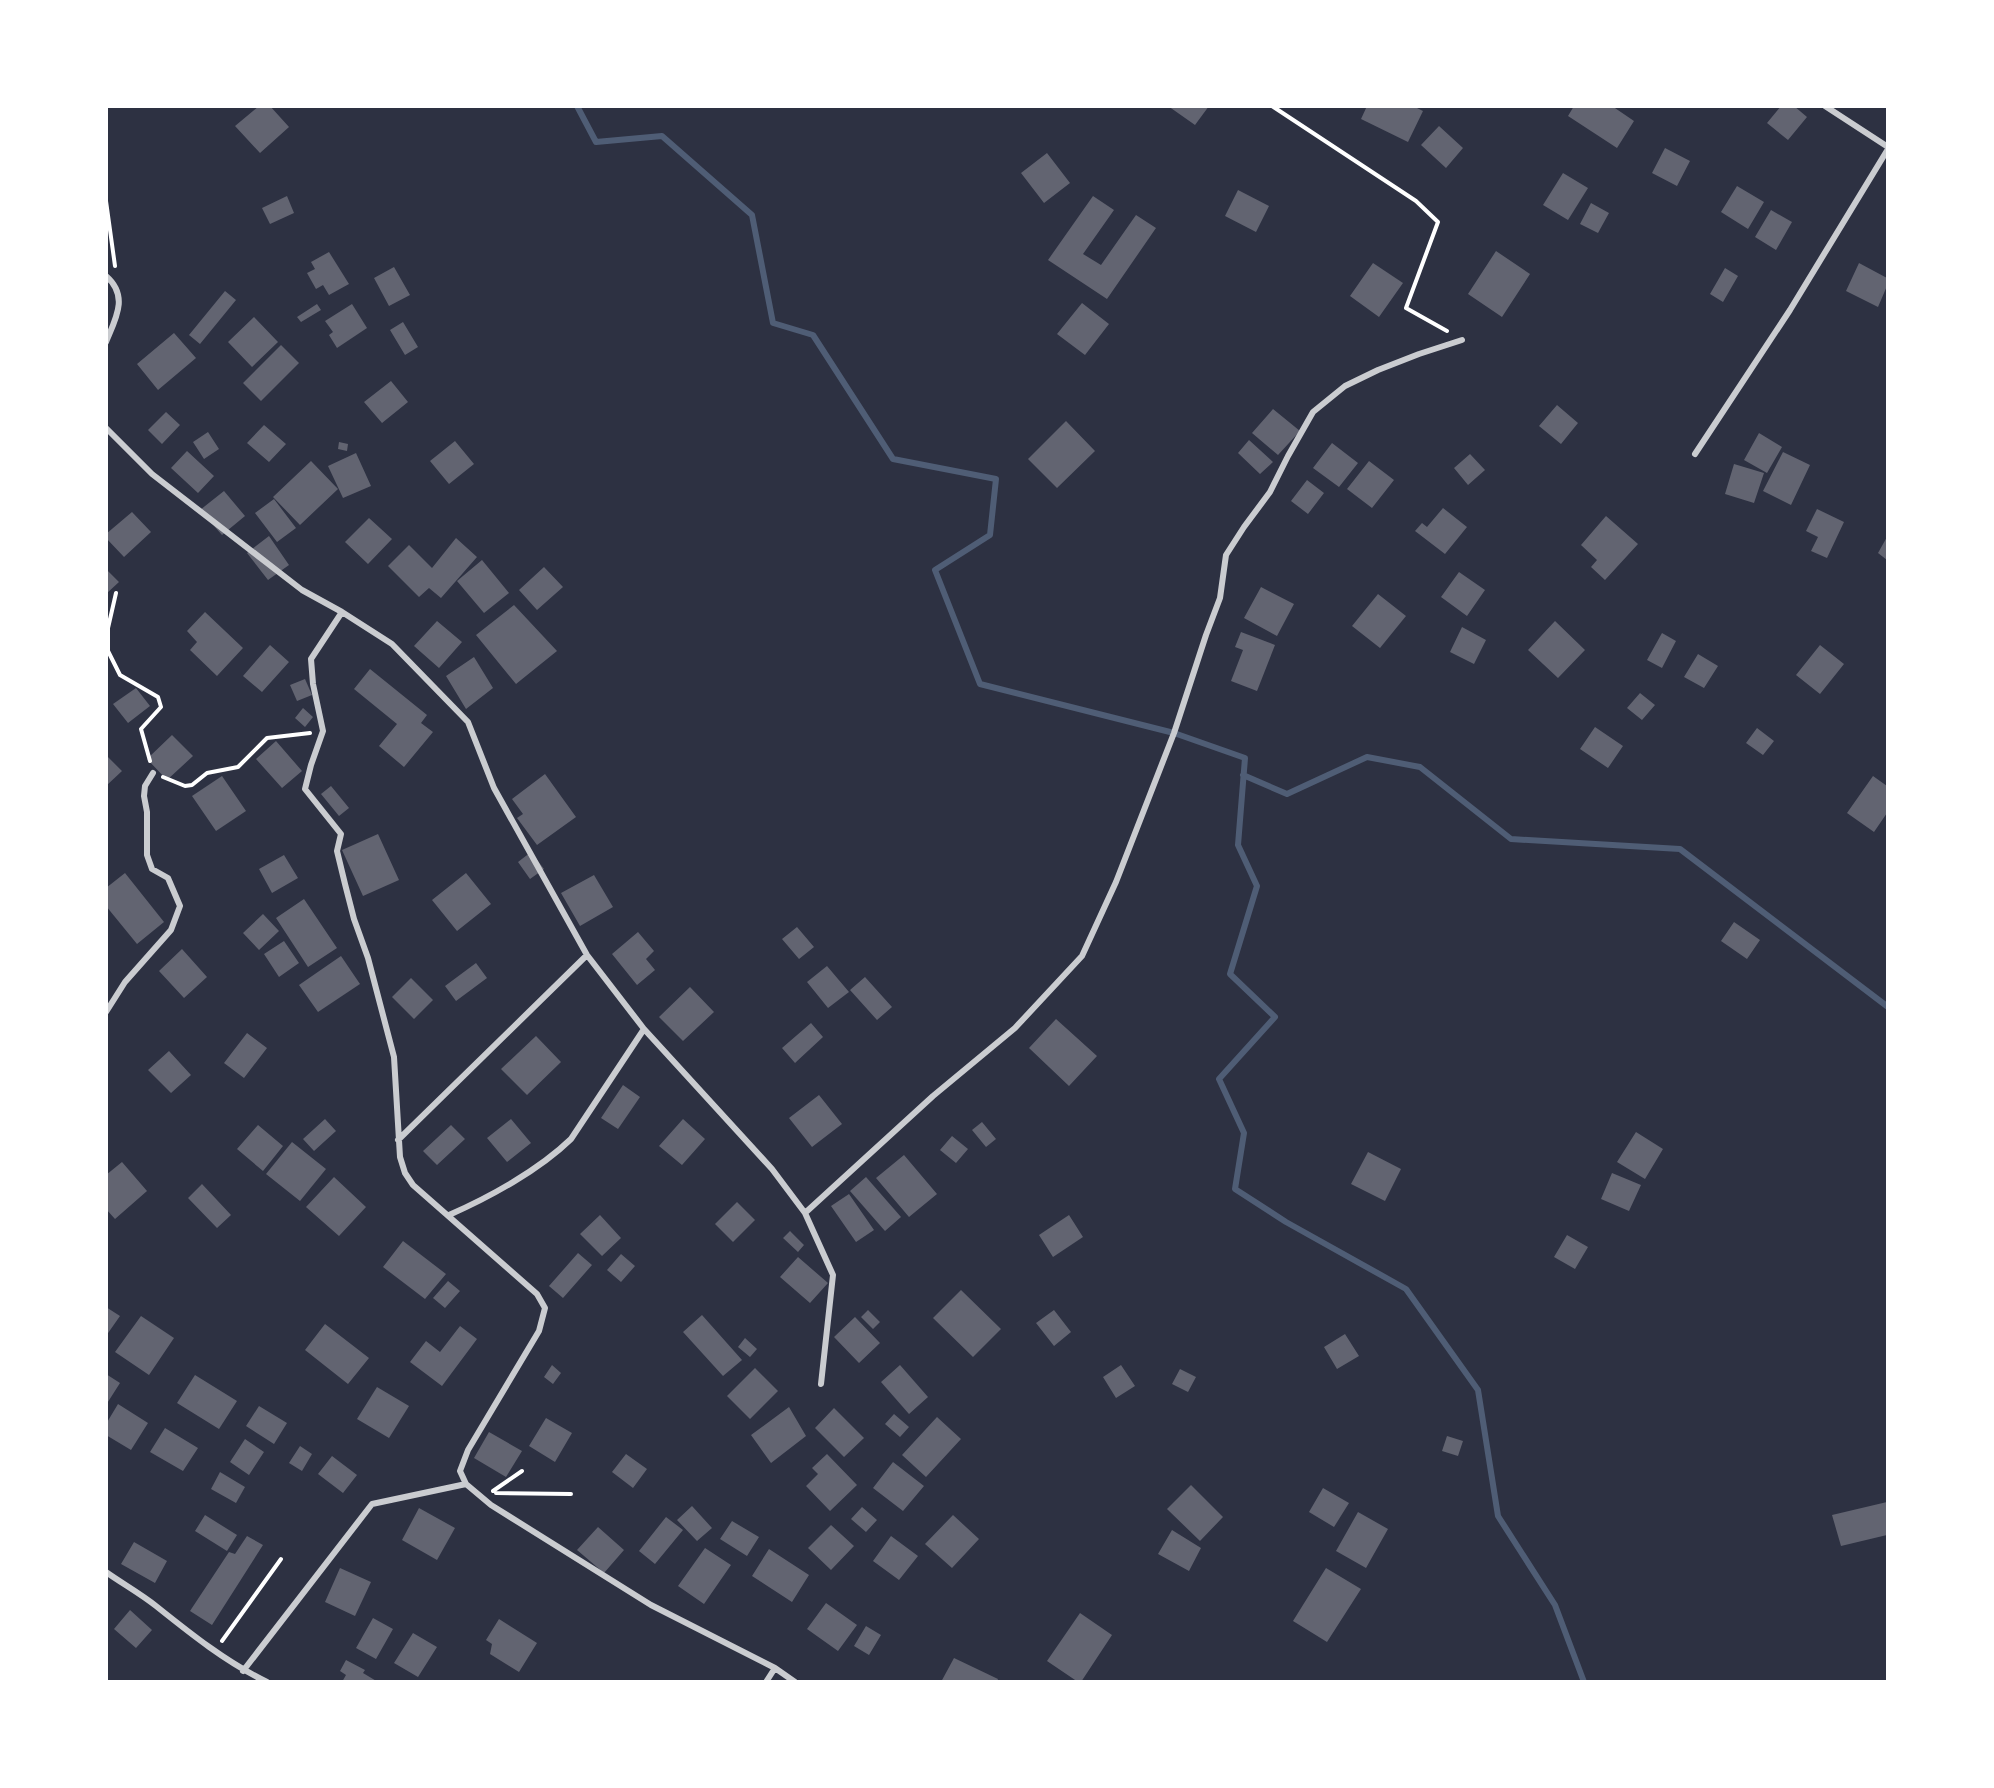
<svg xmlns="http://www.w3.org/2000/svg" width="1994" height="1788" font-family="Roboto,sans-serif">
  <rect width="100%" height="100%" fill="#2d3142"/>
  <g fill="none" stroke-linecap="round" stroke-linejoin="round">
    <!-- stream -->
    <path stroke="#4f5d75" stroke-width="6" d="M577,106L596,142L662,136L752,215L773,323L813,335L893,459L996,479L990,535L935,570L980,684L1174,733L1245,758L1238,845L1257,886L1230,974L1275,1017L1219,1079L1244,1133L1235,1189L1286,1222L1406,1289L1478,1390L1498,1516L1555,1605L1584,1682
      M1243,775L1287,794L1367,757L1420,767L1511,839L1680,849L1888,1007"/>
  </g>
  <!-- building -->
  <path fill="#626471" d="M259,106H270L289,127L260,153L235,126Z
    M1168,106H1209L1195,125Z
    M1367,106H1413L1423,111L1408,142L1361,119Z
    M1574,106H1612L1634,121L1617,148L1568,116Z
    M1781,106H1794L1807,117L1788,140L1767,123Z
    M1439,126L1463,148L1446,168L1421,145Z
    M1665,148L1690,161L1677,186L1652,173Z
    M1047,153L1070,183L1044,203L1021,173Z
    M1563,173L1588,188L1568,220L1543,205Z
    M1737,186L1764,202L1748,229L1721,212Z
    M1238,190L1269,206L1256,232L1225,216Z
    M287,196L294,213L270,224L262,208Z
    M1093,196L1114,210L1083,254L1101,265L1136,215L1156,228L1107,299L1048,260Z
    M1591,203L1609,213L1598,233L1580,224Z
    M1771,210L1792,222L1776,250L1755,237Z
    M1496,251L1530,274L1502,317L1468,294Z
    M329,252L349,284L329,295L323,285L316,289L307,273L315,269L311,262Z
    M1373,263L1403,283L1379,317L1350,296Z
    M1859,263L1887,278V286L1878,307L1846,291Z
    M394,267L410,295L389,306L374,278Z
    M1725,268L1738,276L1723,302L1710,294Z
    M225,291L236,300L200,344L189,335Z
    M1082,303L1109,324L1085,355L1057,334Z
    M317,304L321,310L301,322L297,317Z
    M352,304L367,328L337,348L329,335L333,332L325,321Z
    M254,317L278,342L252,367L228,342Z
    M403,322L418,347L405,355L390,330Z
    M174,333L196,358L158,390L137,364Z
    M281,345L299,363L261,401L243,383Z
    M391,381L408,402L382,423L364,402Z
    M1557,405L1578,423L1561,444L1539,426Z
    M1273,409L1300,431L1278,455L1252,433Z
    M166,412L180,425L162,444L148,430Z
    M1066,421L1095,451L1057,488L1028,459Z
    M264,425L286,444L269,462L247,443Z
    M208,432L219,449L204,459L193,442Z
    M1759,433L1782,447L1767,473L1744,460Z
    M1249,440L1273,462L1260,474L1238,453Z
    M455,441L474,464L449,484L430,461Z
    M339,442L348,444L347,451L338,449Z
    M1332,443L1358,463L1339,487L1313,468Z
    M187,451L214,476L198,493L171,468Z
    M1783,452L1810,465L1791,505L1763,491Z
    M356,453L371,486L343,498L328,466Z
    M1470,454L1485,470L1468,485L1454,468Z
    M311,461L338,489L300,525L273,497Z
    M1369,461L1394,480L1372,508L1347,489Z
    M1734,464L1764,473L1754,503L1725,494Z
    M1307,480L1324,493L1308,514L1291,501Z
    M224,491L245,516L222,535L200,510Z
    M274,499L296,528L277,542L255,513Z
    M1443,508L1467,527L1445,554L1415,531L1422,523L1427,527Z
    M1817,509L1844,522L1827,558L1811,551L1818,537L1806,531Z
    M132,512L151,532L124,557L106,538V534Z
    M1606,516L1638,544L1605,580L1591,567L1597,560L1581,545Z
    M369,518L392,539L368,564L345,542Z
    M269,536L289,565L268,580L247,553Z
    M1887,537V560L1878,553Z
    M456,538L477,557L441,598L429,588L419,597L388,566L409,545L432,568Z
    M482,560L509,593L484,613L457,581Z
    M544,567L563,587L537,610L519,590Z
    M106,569L119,582L106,594Z
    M1459,572L1485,590L1467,616L1441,597Z
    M1261,587L1294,604L1277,636L1244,618Z
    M1378,594L1406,616L1380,648L1352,626Z
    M514,605L557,651L516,684L476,635Z
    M205,612L243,648L217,676L190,650L197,642L187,631Z
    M437,621L462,642L439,668L414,646Z
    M1555,621L1585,650L1558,678L1528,650Z
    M1462,627L1486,640L1474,664L1450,652Z
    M1241,632L1275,645L1257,691L1231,681L1243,650L1235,647Z
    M1662,633L1676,641L1662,668L1647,660Z
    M270,645L289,662L262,692L243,676Z
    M1820,645L1844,664L1820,694L1796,675Z
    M1698,654L1718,666L1704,688L1684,677Z
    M474,657L493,688L466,709L446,676Z
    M370,669L427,715L421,723L433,732L404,767L379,746L397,724L354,689Z
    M305,679L312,695L297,701L290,685Z
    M136,688L150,706L128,723L113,704Z
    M1640,693L1655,705L1642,720L1627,708Z
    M303,708L313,717L305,727L295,718Z
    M1595,727L1623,746L1608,768L1580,749Z
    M1757,728L1774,741L1763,755L1746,743Z
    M172,735L193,756L167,780L147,759Z
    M276,741L302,771L282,788L256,759Z
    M106,755L122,771L106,786Z
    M545,774L576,817L537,845L517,818L523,814L512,799Z
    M222,776L246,811L216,831L192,796Z
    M1873,776L1887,786V813L1874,832L1847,813Z
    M331,786L349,808L339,816L321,794Z
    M378,834L399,880L363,896L342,850Z
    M531,852L544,869L530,879L518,862Z
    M284,855L298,878L272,893L259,869Z
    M125,873L164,922L137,944L106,906V888Z
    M466,873L491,904L457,931L432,900Z
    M594,875L613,907L580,926L561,893Z
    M304,899L337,948L308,967L276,918Z
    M263,914L279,931L259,950L243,933Z
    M1734,922L1760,940L1747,959L1721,941Z
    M797,927L814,947L799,959L782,939Z
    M638,932L654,951L646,959L655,970L637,985L612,954Z
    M284,941L299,963L279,977L264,954Z
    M182,949L207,977L184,998L159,971Z
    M341,956L360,984L318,1012L299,985Z
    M476,963L487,978L456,1001L445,986Z
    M827,966L849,992L828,1008L807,982Z
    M865,977L892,1007L877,1020L850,990Z
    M411,978L433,1000L414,1019L392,997Z
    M690,987L714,1012L683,1041L659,1017Z
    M1056,1019L1097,1056L1069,1086L1029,1048Z
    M811,1023L823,1037L795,1063L782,1048Z
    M247,1033L267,1048L244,1078L224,1063Z
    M536,1036L561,1062L527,1095L501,1069Z
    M169,1051L191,1075L171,1093L148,1070Z
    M623,1085L640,1097L618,1129L601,1118Z
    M819,1095L842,1124L812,1147L789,1118Z
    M325,1119L336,1131L314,1151L303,1139Z
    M511,1119L531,1143L507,1162L487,1138Z
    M683,1119L705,1139L682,1165L659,1146Z
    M982,1122L996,1139L986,1147L972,1130Z
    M258,1125L283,1146L263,1171L237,1149Z
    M451,1125L465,1139L437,1165L423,1151Z
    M1636,1132L1663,1149L1645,1179L1617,1162Z
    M952,1136L968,1149L956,1163L940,1150Z
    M292,1142L326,1169L300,1201L266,1174Z
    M1368,1152L1401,1169L1385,1201L1351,1184Z
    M904,1155L937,1194L909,1217L876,1178Z
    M122,1162L147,1191L115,1219L106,1209V1175Z
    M1612,1173L1641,1185L1629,1211L1601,1199Z
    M334,1177L366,1207L339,1236L306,1207Z
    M866,1177L901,1217L885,1231L850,1191Z
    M202,1184L231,1215L217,1228L188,1198Z
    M849,1194L874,1230L856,1242L831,1206Z
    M737,1202L755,1220L733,1242L715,1224Z
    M600,1215L621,1238L602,1256L580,1234Z
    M1069,1215L1083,1237L1053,1257L1039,1235Z
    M790,1231L804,1245L798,1252L783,1238Z
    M1567,1235L1588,1247L1575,1269L1554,1257Z
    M403,1241L446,1274L425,1299L383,1267Z
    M578,1253L592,1265L563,1298L549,1286Z
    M621,1254L635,1266L621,1282L607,1270Z
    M798,1257L828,1283L810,1303L780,1277Z
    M448,1281L460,1291L445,1308L433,1298Z
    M961,1290L1001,1329L973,1357L933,1318Z
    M106,1307L120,1316L106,1336Z
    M868,1310L880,1322L873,1329L861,1317Z
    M1054,1310L1071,1332L1054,1346L1036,1323Z
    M702,1315L742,1360L723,1376L683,1332Z
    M141,1316L174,1338L149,1375L115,1352Z
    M855,1317L880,1343L859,1363L834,1337Z
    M325,1324L369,1358L348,1384L305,1350Z
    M460,1326L477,1339L442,1386L410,1362L426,1341L440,1352Z
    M1345,1334L1359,1356L1337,1369L1324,1347Z
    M745,1338L757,1349L750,1357L738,1347Z
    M552,1365L561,1373L553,1384L544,1377Z
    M900,1365L928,1397L909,1414L881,1382Z
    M1121,1365L1135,1386L1116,1398L1103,1377Z
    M755,1368L778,1391L750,1419L727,1396Z
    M1180,1369L1196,1377L1188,1392L1172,1384Z
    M106,1374L120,1383L106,1405Z
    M195,1375L237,1401L219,1429L177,1403Z
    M377,1387L409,1406L389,1438L357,1419Z
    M118,1404L148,1423L131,1450L106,1435V1424Z
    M259,1406L287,1423L274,1444L246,1426Z
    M789,1407L806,1436L771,1463L751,1435Z
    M834,1408L864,1438L844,1457L815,1428Z
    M894,1414L909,1427L900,1437L885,1424Z
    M937,1417L961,1439L926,1477L902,1455Z
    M546,1418L572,1433L555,1462L529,1446Z
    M165,1428L198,1448L183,1471L150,1452Z
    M489,1432L522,1451L506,1477L474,1458Z
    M1447,1436L1463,1441L1458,1456L1442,1451Z
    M245,1439L264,1452L249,1475L230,1462Z
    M300,1446L312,1454L302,1471L289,1463Z
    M626,1454L647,1469L633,1488L612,1472Z
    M827,1454L857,1485L830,1511L806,1486L818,1474L812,1468Z
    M332,1456L357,1475L343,1493L318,1474Z
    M893,1462L924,1486L903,1511L873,1488Z
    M220,1472L245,1487L236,1503L211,1489Z
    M1191,1485L1223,1517L1200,1541L1167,1509Z
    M1323,1488L1349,1503L1334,1527L1309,1512Z
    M1887,1502V1535L1841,1546L1832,1515Z
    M692,1506L712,1528L697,1541L677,1520Z
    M862,1507L877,1520L866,1532L851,1519Z
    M419,1508L455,1528L437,1560L402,1540Z
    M1358,1512L1388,1529L1366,1568L1336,1551Z
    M205,1515L237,1535L227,1551L195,1531Z
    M953,1515L979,1539L952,1568L925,1544Z
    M666,1517L683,1530L655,1564L639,1551Z
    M732,1521L759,1537L747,1556L720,1539Z
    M831,1525L854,1546L831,1570L808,1548Z
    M598,1527L624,1550L604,1573L577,1550Z
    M1172,1530L1201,1548L1189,1571L1158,1554Z
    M247,1536L263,1545L212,1625L190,1611L229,1552L235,1554Z
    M891,1536L918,1556L899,1580L873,1561Z
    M134,1542L167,1561L155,1583L121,1564Z
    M705,1548L731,1565L704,1604L678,1586Z
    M769,1549L809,1575L792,1602L752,1576Z
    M340,1568L371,1582L355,1616L325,1602Z
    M1326,1568L1361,1589L1327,1642L1293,1621Z
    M826,1603L857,1625L838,1651L807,1629Z
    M130,1610L152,1630L136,1648L114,1629Z
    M1080,1613L1112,1635L1081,1682H1078L1047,1661Z
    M373,1618L393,1629L376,1659L356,1648Z
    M499,1619L537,1643L519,1672L490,1654L492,1644L486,1640Z
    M866,1626L881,1635L869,1655L854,1646Z
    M413,1633L437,1647L418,1677L394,1663Z
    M954,1658L998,1679L997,1682H941Z
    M346,1660L365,1670L363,1673L378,1682H342L346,1675L340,1671Z"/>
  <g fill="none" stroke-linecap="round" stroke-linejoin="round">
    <!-- path -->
    <path stroke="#fff" stroke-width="4" d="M1272,106L1416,201L1438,222L1406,308L1447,331
      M106,201L115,266
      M116,593L108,628V651L120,675L158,697L161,707L141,729L150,761
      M163,777L185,786L192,785L207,773L238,767L267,738L310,733
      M493,1491L522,1471
      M496,1493L571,1494
      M222,1641L281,1559"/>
    <!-- minor -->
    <path stroke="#caccd0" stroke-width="6" d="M1825,106L1888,147
      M106,276C129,296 116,318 106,342
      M106,428L152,474L302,590L342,612L392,644L468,722L494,788L587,955L644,1029L772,1169L805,1213L833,1275L821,1384
      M1695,454L1790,310L1888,149
      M342,612L311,659L313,684L323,731L311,765L305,789L341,834L337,851L345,884L354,919L368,958L394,1057L400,1157L405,1173L413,1185L537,1294L545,1308L539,1331L468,1450L460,1471L466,1484L491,1505L651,1605L775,1668L795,1682
      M106,1012L125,982L171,930L180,906L168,878L152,869L147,855V812L144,796L145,786L153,773
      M398,1140L587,955
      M805,1213L933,1096L1015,1028L1082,956L1116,882L1174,733L1206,635L1220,598L1226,555L1244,527L1270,492L1288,456L1313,412L1345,386L1378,370L1419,354L1462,340
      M449,1215C490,1197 539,1170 571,1139L644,1029
      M106,1572C123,1584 141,1594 156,1606C191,1634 226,1662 267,1682
      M243,1671L372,1504L466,1484
      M766,1682L775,1668"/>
  </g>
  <!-- border -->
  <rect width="1994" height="1788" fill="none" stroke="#ffffff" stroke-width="216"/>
</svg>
